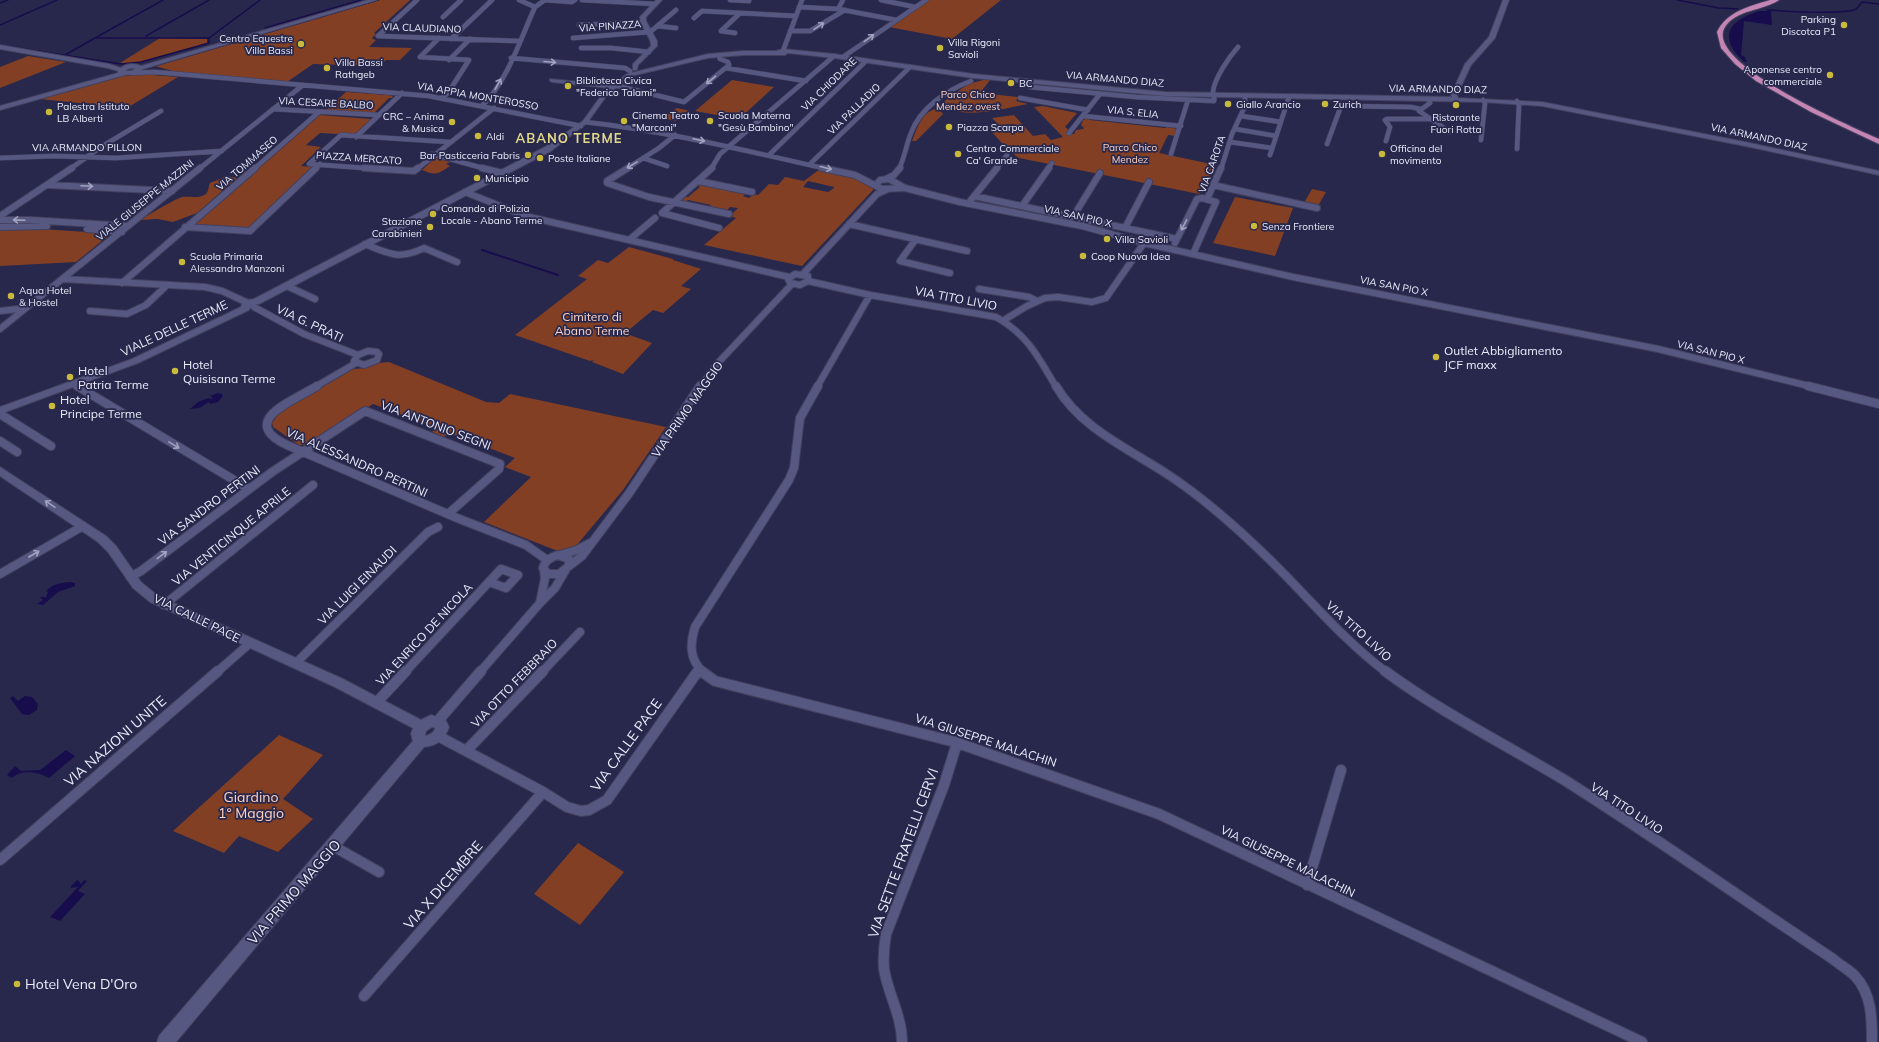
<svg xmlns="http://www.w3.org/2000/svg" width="1879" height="1042" font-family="Mulish,sans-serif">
  <rect width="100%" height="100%" fill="#28284d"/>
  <!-- green -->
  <path fill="#823f23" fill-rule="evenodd" d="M380,0H410L374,33L376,34L372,38L373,39L376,40L369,47L412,48L400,60H386L379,66L313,64L287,82L171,72L172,71L155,66Z
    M929,0H1001L952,39L889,27Z
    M160,38L207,39V44L136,63H120Z
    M28,56L66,62L0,88V67Z
    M140,74L178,77L127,108L40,99L120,76Z
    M987,79H991L980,93L1018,97L1016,101L1028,104C1005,108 958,122 942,103L968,84Z
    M732,80L774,87L739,119L695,111Z
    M346,92L388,95L393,96L392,98H389L373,114L325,111Z
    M1043,106L1077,113L1065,127L1068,129L1066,133L1074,134L1076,130L1083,129L1084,128L1081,125L1083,120L1088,118L1090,120L1165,128L1167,127L1177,129L1175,136L1168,135L1159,153L1216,165L1199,194L1019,158L1007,149L992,132L1003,129L992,118L1014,115L1033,136L1045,134L1051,140L1063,137L1034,107Z
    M677,108L690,111L675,121L662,118Z
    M935,109L940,110L943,114L916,141H912C917,129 921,113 935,109Z
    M320,115L371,119L354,135L320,133L306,145L321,147L301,166L314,167L246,230L192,227Z
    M435,158L450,162L446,164L450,166C438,174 436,176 422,170Z
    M820,169L859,179L872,186L873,190L802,266L704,245L736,218L730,216L738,208L730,207L726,211L710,207L711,205L688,200L686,202L680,200L684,197H688L700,187L697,185L701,182L704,186L728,190L731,188L747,192L743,196L749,198L754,194L758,195L769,184L778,185L785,177L804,181ZM808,181L834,187V188L828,192L803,187Z
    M227,176L237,178L197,213L173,222L158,219L141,220C144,217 177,198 182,197C189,196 199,199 206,194C209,191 208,187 210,183Z
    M1312,189L1326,192L1318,206L1304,203Z
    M1235,197L1293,208L1275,256L1213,243Z
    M11,227L102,233L109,235L76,262L0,266V228Z
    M629,247L673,259V260L701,269L681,286L691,289L663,313L653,310L630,329L627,334L652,343L623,374L592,362L594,360L590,361L515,335L587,279L578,276L598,260L608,263Z
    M389,362L486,402L499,403L510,394L666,427L623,490L576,546L564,550H555L484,522L531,477L505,467L515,458L449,433L444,437L432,432L436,428L373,404L305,445H299L273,427L272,423L280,412L353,369L366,368L378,363Z
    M279,735L323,755L283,799L313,819L278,852L239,836L224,853L173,831Z
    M578,843L624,872L580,925L534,894Z"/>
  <!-- water -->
  <path fill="#180d4c" d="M1758,11H1771L1772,25L1744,21L1741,55L1745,57L1747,62H1745C1731,52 1721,33 1738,21C1744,16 1752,14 1758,11Z
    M218,393L222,394L223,396L218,402L210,404L209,402L199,408L190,409L198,402L208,398L211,399L213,398L210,396Z
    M71,582L75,583V586L58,592L43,605L37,604L43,600L40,597H46L48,592L46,591C54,583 61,583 71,582Z
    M13,696L18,701L25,696L32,697L38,704L37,710L29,715L22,714L10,698Z
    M66,750L75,756L49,778C38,772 22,769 12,778L7,775L15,766L21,771L40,770Z
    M77,880L79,881L81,884L84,880L87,881L78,891L85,894L60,921L50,917L78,887L71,888V886Z"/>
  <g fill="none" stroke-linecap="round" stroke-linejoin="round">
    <!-- stream-far1 -->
    <path stroke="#180d4c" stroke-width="1.5" d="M1677,0L1719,8L1738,9
      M0,3L8,0
      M1767,10C1783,11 1845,15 1856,9C1858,8 1860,4 1862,2L1879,4
      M0,25L57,0
      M265,28L361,0
      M146,36L209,0
      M95,38L163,0
      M209,38L260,0
      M0,45L121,64L141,62L209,43V38H95L65,55
      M154,66L378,0"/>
    <!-- stream -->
    <path stroke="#180d4c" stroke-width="2" d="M482,250L558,275"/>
    <!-- minor-far3 casing -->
    <g stroke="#42405e" stroke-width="5.5">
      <path id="minor-far3" d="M417,0L378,36L518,41
        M582,0L655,4
        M730,0L749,1
        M881,0L915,7
        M535,7L545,0L572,2L575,0
        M799,7L838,9L896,20
        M838,9L843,0
        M443,17L461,0
        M694,18L702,11L796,16
        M579,25L644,22
        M658,26L676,28
        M790,31H810L845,10
        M649,33L676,10
        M735,33L721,31L739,14
        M439,38L420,57L469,60L448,93L442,98
        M573,38L649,32
        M451,39L492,0
        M581,48H611L649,52
        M783,51L802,0
        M843,57L926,0
        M511,58L625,68L630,71
        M449,60L470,39
        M726,68L806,81
        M131,73L155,72L429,96L581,126
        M614,85L684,102L729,65L728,62L720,59L719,55
        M1030,87L1136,97L1214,101C1215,97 1213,96 1213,92C1214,79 1229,57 1238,47
        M1020,98L1088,110
        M1428,99L1430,103L1419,111L1450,132
        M1517,101L1519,105L1517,149
        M482,106C508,80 520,40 535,7L519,0
        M1341,106L1411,107L1420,109
        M273,109L378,115
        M1083,116L1181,126
        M1241,116L1281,122
        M585,122C667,131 747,151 827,169
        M1235,129L1276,136
        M1069,133L1100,94
        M356,137L402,93
        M1481,140L1485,103L1483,100
        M1386,141L1390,127L1385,120L1387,119H1431
        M1230,142L1272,148
        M1327,144L1341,106
        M432,154L486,169
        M1171,154L1188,100
        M769,155L866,61
        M1270,155L1289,97
        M0,158L54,156L116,158L222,151
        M643,158L667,166
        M810,164L910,67
        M70,169L101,147L161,111
        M199,169L303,85
        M254,169L319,112
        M315,169L320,164
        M379,169L309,164L341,135L449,142
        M417,169L494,108
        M626,169L659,148L675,135
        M711,169L720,154L834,56
        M899,169C905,157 906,145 911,133C920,108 947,90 971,81
        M996,169L1007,155
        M1048,169L1052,163
        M1221,169L1232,134L1245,106V97"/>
    </g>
    <!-- minor-far2 casing -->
    <g stroke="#42405e" stroke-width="8">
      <path id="minor-far2" d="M364,168L414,171L418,168
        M482,168L502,173
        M628,168L607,181V183L649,197L729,214
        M712,168L662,213L719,228
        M822,168L855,175L882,189L904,188
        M886,179L894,175L900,168
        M698,181L752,192
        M48,185L172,191
        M876,185L880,180L889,179L905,188L960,202L1082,226L1144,243L1293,277L1658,349L1813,387
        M1213,185L1317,208
        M465,192L525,216L789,277
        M974,196L1177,239
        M1207,199L1221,168
        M971,200L997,168
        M1022,206L1049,168
        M0,216L72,168
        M1073,217L1100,173
        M0,220H30L128,226
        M849,224L967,251
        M0,227L47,226
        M185,227L250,231L316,168
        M1125,228L1149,182
        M87,229L122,232
        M916,239L900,261L950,273
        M629,240L655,218
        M1175,243L1197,199L1202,198L1216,202L1193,254
        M365,244C389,254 399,260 424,248L457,262
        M795,274L808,276V281L800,285L790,283L788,279Z
        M803,274L877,194L888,189
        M63,279L205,287L222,291L248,303
        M808,281L870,295L996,317C1027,334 1039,358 1056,387
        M122,283L255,168
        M287,286L315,299
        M979,289L1029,297L1037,301
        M254,307L304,334L358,355
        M0,311L26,308
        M90,311L127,314L146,305L167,285
        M1004,320L1027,306L1045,298L1058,297L1092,302L1106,298L1144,243
        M0,329L200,168
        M368,351L377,352L379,354L377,360L364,365L354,361L358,355Z
        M73,384L79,387
        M315,387L356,363
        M700,387L716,365L792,284
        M817,387L870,295"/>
    </g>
    <!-- minor-far1 casing -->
    <g stroke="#42405e" stroke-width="10">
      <path id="minor-far1" d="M77,386L249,489
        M317,386C293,401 237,421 287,445L457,518L526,545L547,560
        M1056,386C1080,427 1125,447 1164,472C1209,501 1250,539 1288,578C1319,610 1350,645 1386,672
        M1808,386L1879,404
        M0,414L51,446
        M0,441L17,452
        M558,555L569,559V566L559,574H548L543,568C545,560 551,557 558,555Z
        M560,555L577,550L590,543
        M569,566L582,556L630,492L700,386
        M501,569L518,575L506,588L489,582Z
        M0,574L83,526
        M130,577L141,571L272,472L365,411L500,464L499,469L448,514
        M540,603L545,578L544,570
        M164,605L313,485
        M295,664L428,532L438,527
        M217,672L249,644
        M405,672L489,582
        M480,672L540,603L555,588L565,571
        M542,672L580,632
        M697,672L699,670
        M703,672C689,659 690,644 695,627L789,480L794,468L800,418L818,386"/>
    </g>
    <!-- minor casing -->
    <g stroke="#42405e" stroke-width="12">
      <path id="minor" d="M701,671L715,681L955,742L1159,814L1642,1042
        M1385,671C1442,713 1505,744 1566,781C1656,838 1744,900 1833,959C1840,965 1849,970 1855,976C1872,994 1872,1019 1872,1042
        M377,702L406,671
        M437,722L481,671
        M438,736L543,792L567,807L581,811L589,810L607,800L698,671
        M466,751L543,671
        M333,846L379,872
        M0,860L218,671
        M1307,885L1341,770
        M364,996L543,792
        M902,1042C902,1016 888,994 884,969C883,957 884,946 886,934L944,785L957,743"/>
    </g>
    <!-- tertiary casing -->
    <g stroke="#42405e" stroke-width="2">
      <path id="tertiary" d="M656,0H662L646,17V21L657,41V46L638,65L637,70H633V64L651,46C651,35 640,28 640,17Z
        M1503,0H1509L1495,38L1471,65L1457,95L1458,98L1542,102L1750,143L1879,171V175L1750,147L1542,106L1483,102L1165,96L973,78L834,58L788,53L785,55H743L708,58L631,76L607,95L587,123L551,151L259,304L252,305L249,310L138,363L0,414V407L132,359L241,307L242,303L247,300L254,299L545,147L583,121L603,93L608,88L552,82L550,81V79L612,85L627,74L708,54L743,51H776L783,49L834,54L973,74L1165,92L1452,97L1451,95L1465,64L1489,37Z
        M0,467L106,536L116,546L141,582L158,596L343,679L421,720L431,715L445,719L449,727C445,739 437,746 424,747L176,1042H157L159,1036L413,741L411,734L413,728L335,687L150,602L133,588L108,552L98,542L0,476ZM432,727L435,728C434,733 430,735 425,736L426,731Z"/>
    </g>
    <!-- secondary casing -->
    <g stroke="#42405e" stroke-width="2">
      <path id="secondary" d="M368,0H377L143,69L136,74L125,75L0,110V106L118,73V71L108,68L0,49V45L109,64L121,68C126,63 135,63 141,66ZM135,68L132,71H125L128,69Z"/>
    </g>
    <!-- trunk casing -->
    <g stroke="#42405e" stroke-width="2">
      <path id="trunk" d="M1770,0H1779C1763,11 1737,9 1725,27C1702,63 1855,128 1879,139V144L1811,112L1756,81L1735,64L1721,48L1717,32C1726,12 1750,6 1770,0Z"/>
    </g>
    <!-- minor-far3 -->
    <use href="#minor-far3" stroke="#575882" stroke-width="4.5"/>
    <!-- minor-far2 -->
    <use href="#minor-far2" stroke="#575882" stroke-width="6"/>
    <!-- minor-far1 -->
    <use href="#minor-far1" stroke="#575882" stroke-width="8"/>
    <!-- minor -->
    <use href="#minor" stroke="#575882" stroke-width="10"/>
    <!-- tertiary -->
    <use href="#tertiary" fill="#575882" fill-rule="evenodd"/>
    <!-- secondary -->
    <use href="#secondary" fill="#575882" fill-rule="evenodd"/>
    <!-- trunk -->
    <use href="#trunk" fill="#c485b5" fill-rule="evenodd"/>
  </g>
  <!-- one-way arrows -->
  <defs><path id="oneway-shaft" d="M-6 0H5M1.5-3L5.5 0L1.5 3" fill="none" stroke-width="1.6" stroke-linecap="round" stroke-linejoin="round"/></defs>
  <g stroke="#a1a2be">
    <use href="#oneway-shaft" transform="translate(819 26) rotate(-34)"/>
    <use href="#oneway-shaft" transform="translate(869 38) rotate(-36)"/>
    <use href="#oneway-shaft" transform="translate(550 62) rotate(5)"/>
    <use href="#oneway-shaft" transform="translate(711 80) rotate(141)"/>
    <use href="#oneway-shaft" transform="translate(498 84) rotate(-62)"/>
    <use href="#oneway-shaft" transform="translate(699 140) rotate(12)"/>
    <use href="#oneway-shaft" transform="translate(632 165) rotate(149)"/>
    <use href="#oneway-shaft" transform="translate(826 168) rotate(14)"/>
    <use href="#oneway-shaft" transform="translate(87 186) rotate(3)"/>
    <use href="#oneway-shaft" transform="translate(19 220) rotate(-178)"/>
    <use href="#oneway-shaft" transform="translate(1184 225) rotate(117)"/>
    <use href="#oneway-shaft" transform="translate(174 445) rotate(31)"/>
    <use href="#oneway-shaft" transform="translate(50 504) rotate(-146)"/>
    <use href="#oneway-shaft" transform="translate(34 554) rotate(-30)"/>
    <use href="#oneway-shaft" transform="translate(162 555) rotate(-37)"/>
  </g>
  <!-- markers -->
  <g fill="#caba39" stroke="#28284d" stroke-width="1.5">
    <circle cx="1844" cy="25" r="4"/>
    <circle cx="301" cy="44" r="4"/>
    <circle cx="940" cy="48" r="4"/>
    <circle cx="327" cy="68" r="4"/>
    <circle cx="1830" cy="75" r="4"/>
    <circle cx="1011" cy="83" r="4"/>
    <circle cx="568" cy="86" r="4"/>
    <circle cx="1228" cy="104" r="4"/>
    <circle cx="1325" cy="104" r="4"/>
    <circle cx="1456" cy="105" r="4"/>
    <circle cx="49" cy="112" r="4"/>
    <circle cx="624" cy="121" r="4"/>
    <circle cx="710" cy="121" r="4"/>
    <circle cx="452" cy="122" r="4"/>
    <circle cx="949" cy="127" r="4"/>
    <circle cx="478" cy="136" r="4"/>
    <circle cx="958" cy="154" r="4"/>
    <circle cx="1382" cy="154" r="4"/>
    <circle cx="528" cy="155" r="4"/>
    <circle cx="540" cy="158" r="4"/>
    <circle cx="477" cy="178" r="4"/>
    <circle cx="433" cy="214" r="4"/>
    <circle cx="1254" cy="226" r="4"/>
    <circle cx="430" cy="227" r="4"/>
    <circle cx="1107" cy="239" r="4"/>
    <circle cx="1083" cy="256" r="4"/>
    <circle cx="182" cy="262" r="4"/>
    <circle cx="11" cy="296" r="4"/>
    <circle cx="1436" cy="357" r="4"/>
    <circle cx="175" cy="371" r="4"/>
    <circle cx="70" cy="377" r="4"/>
    <circle cx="52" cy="406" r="4"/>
    <circle cx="17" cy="984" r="4"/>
  </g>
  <g text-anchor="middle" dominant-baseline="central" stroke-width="3.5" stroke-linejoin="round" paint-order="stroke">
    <!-- far-poi labels -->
    <g font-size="10" fill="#ebedfb" stroke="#28284d" text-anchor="start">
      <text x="1836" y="19" text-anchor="end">Parking<tspan x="1836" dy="12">Discotca P1</tspan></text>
      <text x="293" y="38" text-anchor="end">Centro Equestre<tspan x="293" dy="12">Villa Bassi</tspan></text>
      <text x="948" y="42">Villa Rigoni<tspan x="948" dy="12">Savioli</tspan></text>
      <text x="335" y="62">Villa Bassi<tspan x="335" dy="12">Rathgeb</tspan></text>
      <text x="1822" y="69" text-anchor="end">Aponense centro<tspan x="1822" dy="12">commerciale</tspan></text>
      <text x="576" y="80">Biblioteca Civica<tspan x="576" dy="12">"Federico Talami"</tspan></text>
      <text x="1019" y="83">BC</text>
      <text x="1236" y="104">Giallo Arancio</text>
      <text x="1333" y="104">Zurich</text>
      <text x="57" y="106">Palestra Istituto<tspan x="57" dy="12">LB Alberti</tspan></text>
      <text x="632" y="115">Cinema Teatro<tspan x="632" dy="12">"Marconi"</tspan></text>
      <text x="718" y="115">Scuola Materna<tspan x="718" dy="12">"Gesù Bambino"</tspan></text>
      <text x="444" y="116" text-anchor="end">CRC – Anima<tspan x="444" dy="12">&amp; Musica</tspan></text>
      <text x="1456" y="117" text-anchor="middle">Ristorante<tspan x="1456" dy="12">Fuori Rotta</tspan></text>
      <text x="957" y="127">Piazza Scarpa</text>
      <text x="486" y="136">Aldi</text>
      <text x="966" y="148">Centro Commerciale<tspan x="966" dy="12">Ca' Grande</tspan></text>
      <text x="1390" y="148">Officina del<tspan x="1390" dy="12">movimento</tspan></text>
      <text x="520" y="155" text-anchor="end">Bar Pasticceria Fabris</text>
      <text x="548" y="158">Poste Italiane</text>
      <text x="485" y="178">Municipio</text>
      <text x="441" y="208">Comando di Polizia<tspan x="441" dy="12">Locale - Abano Terme</tspan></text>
      <text x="422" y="221" text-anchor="end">Stazione<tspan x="422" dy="12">Carabinieri</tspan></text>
      <text x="1262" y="226">Senza Frontiere</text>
      <text x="1115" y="239">Villa Savioli</text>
      <text x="190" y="256">Scuola Primaria<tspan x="190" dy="12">Alessandro Manzoni</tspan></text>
      <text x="1091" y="256">Coop Nuova Idea</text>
      <text x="19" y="290">Aqua Hotel<tspan x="19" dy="12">&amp; Hostel</tspan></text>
    </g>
    <!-- far-street labels -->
    <g font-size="10" fill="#ebedfb" stroke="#28284d">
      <text transform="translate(610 26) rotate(-4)">VIA PINAZZA</text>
      <text transform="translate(422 28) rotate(2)">VIA CLAUDIANO</text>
      <text transform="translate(1115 79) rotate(5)">VIA ARMANDO DIAZ</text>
      <text transform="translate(829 84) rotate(-44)">VIA CHIODARE</text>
      <text transform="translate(1438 89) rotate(1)">VIA ARMANDO DIAZ</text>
      <text transform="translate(478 96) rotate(10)">VIA APPIA MONTEROSSO</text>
      <text transform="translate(326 103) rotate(3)">VIA CESARE BALBO</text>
      <text transform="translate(854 109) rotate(-44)">VIA PALLADIO</text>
      <text transform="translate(1133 112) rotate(6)">VIA S. ELIA</text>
      <text transform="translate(1759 137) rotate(12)">VIA ARMANDO DIAZ</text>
      <text x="87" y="147">VIA ARMANDO PILLON</text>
      <text transform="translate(359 158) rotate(4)">PIAZZA MERCATO</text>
      <text transform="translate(247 163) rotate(-41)">VIA TOMMASEO</text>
      <text transform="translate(1212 164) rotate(-70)">VIA CAROTA</text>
      <text transform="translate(145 200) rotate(-39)">VIALE GIUSEPPE MAZZINI</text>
      <text transform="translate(1078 216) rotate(13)">VIA SAN PIO X</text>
      <text transform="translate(1394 286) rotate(11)">VIA SAN PIO X</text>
      <text transform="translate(1711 352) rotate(14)">VIA SAN PIO X</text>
    </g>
    <!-- far-park labels -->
    <g font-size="10" fill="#fed2c1" stroke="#28284d">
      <text x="968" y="94">Parco Chico<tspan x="968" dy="12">Mendez ovest</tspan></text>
      <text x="1130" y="147">Parco Chico<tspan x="1130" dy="12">Mendez</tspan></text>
    </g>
    <!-- street labels -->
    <g font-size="12" fill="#ebedfb" stroke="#28284d">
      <text transform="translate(956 298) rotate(11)">VIA TITO LIVIO</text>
      <text transform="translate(310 323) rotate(25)">VIA G. PRATI</text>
      <text transform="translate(174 328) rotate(-25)">VIALE DELLE TERME</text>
      <text transform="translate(687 409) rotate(-55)">VIA PRIMO MAGGIO</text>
      <text transform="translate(436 425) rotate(21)">VIA ANTONIO SEGNI</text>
      <text transform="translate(357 462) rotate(24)">VIA ALESSANDRO PERTINI</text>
      <text transform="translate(209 505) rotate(-37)">VIA SANDRO PERTINI</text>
      <text transform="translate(231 536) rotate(-39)">VIA VENTICINQUE APRILE</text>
      <text transform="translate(357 585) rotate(-45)">VIA LUIGI EINAUDI</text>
      <text transform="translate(197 618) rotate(26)">VIA CALLE PACE</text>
      <text transform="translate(1359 631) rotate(42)">VIA TITO LIVIO</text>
      <text transform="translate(424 634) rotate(-47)">VIA ENRICO DE NICOLA</text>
      <text transform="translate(514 683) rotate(-46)">VIA OTTO FEBBRAIO</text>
      <text transform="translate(986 740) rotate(18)">VIA GIUSEPPE MALACHIN</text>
      <text transform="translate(1627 808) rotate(33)">VIA TITO LIVIO</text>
      <text transform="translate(1288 861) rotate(26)">VIA GIUSEPPE MALACHIN</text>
    </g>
    <!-- park labels -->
    <g font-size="12" fill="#fed2c1" stroke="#28284d">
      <text x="592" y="316">Cimitero di<tspan x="592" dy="14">Abano Terme</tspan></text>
    </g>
    <!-- poi labels -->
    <g font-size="12" fill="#ebedfb" stroke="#28284d" text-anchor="start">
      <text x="1444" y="350">Outlet Abbigliamento<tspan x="1444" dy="14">JCF maxx</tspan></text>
      <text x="183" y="364">Hotel<tspan x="183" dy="14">Quisisana Terme</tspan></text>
      <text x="78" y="370">Hotel<tspan x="78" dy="14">Patria Terme</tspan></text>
      <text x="60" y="399">Hotel<tspan x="60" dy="14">Principe Terme</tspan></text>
    </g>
    <!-- far-district labels -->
    <g font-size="13" font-weight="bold" letter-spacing="1" fill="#e3d98a" stroke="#28284d">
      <text x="569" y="138">ABANO TERME</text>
    </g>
    <!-- near-street labels -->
    <g font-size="14" fill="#ebedfb" stroke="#28284d">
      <text transform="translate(115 741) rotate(-41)">VIA NAZIONI UNITE</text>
      <text transform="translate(626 745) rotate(-54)">VIA CALLE PACE</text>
      <text transform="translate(903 853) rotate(-70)">VIA SETTE FRATELLI CERVI</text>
      <text transform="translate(443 885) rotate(-49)">VIA X DICEMBRE</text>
      <text transform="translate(294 892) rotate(-49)">VIA PRIMO MAGGIO</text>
    </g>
    <!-- near-park labels -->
    <g font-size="14" fill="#fed2c1" stroke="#28284d">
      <text x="251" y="797">Giardino<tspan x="251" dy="16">1° Maggio</tspan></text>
    </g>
    <!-- near-poi labels -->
    <g font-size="14" fill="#ebedfb" stroke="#28284d" text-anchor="start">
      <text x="25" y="984">Hotel Vena D'Oro</text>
    </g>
  </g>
</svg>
